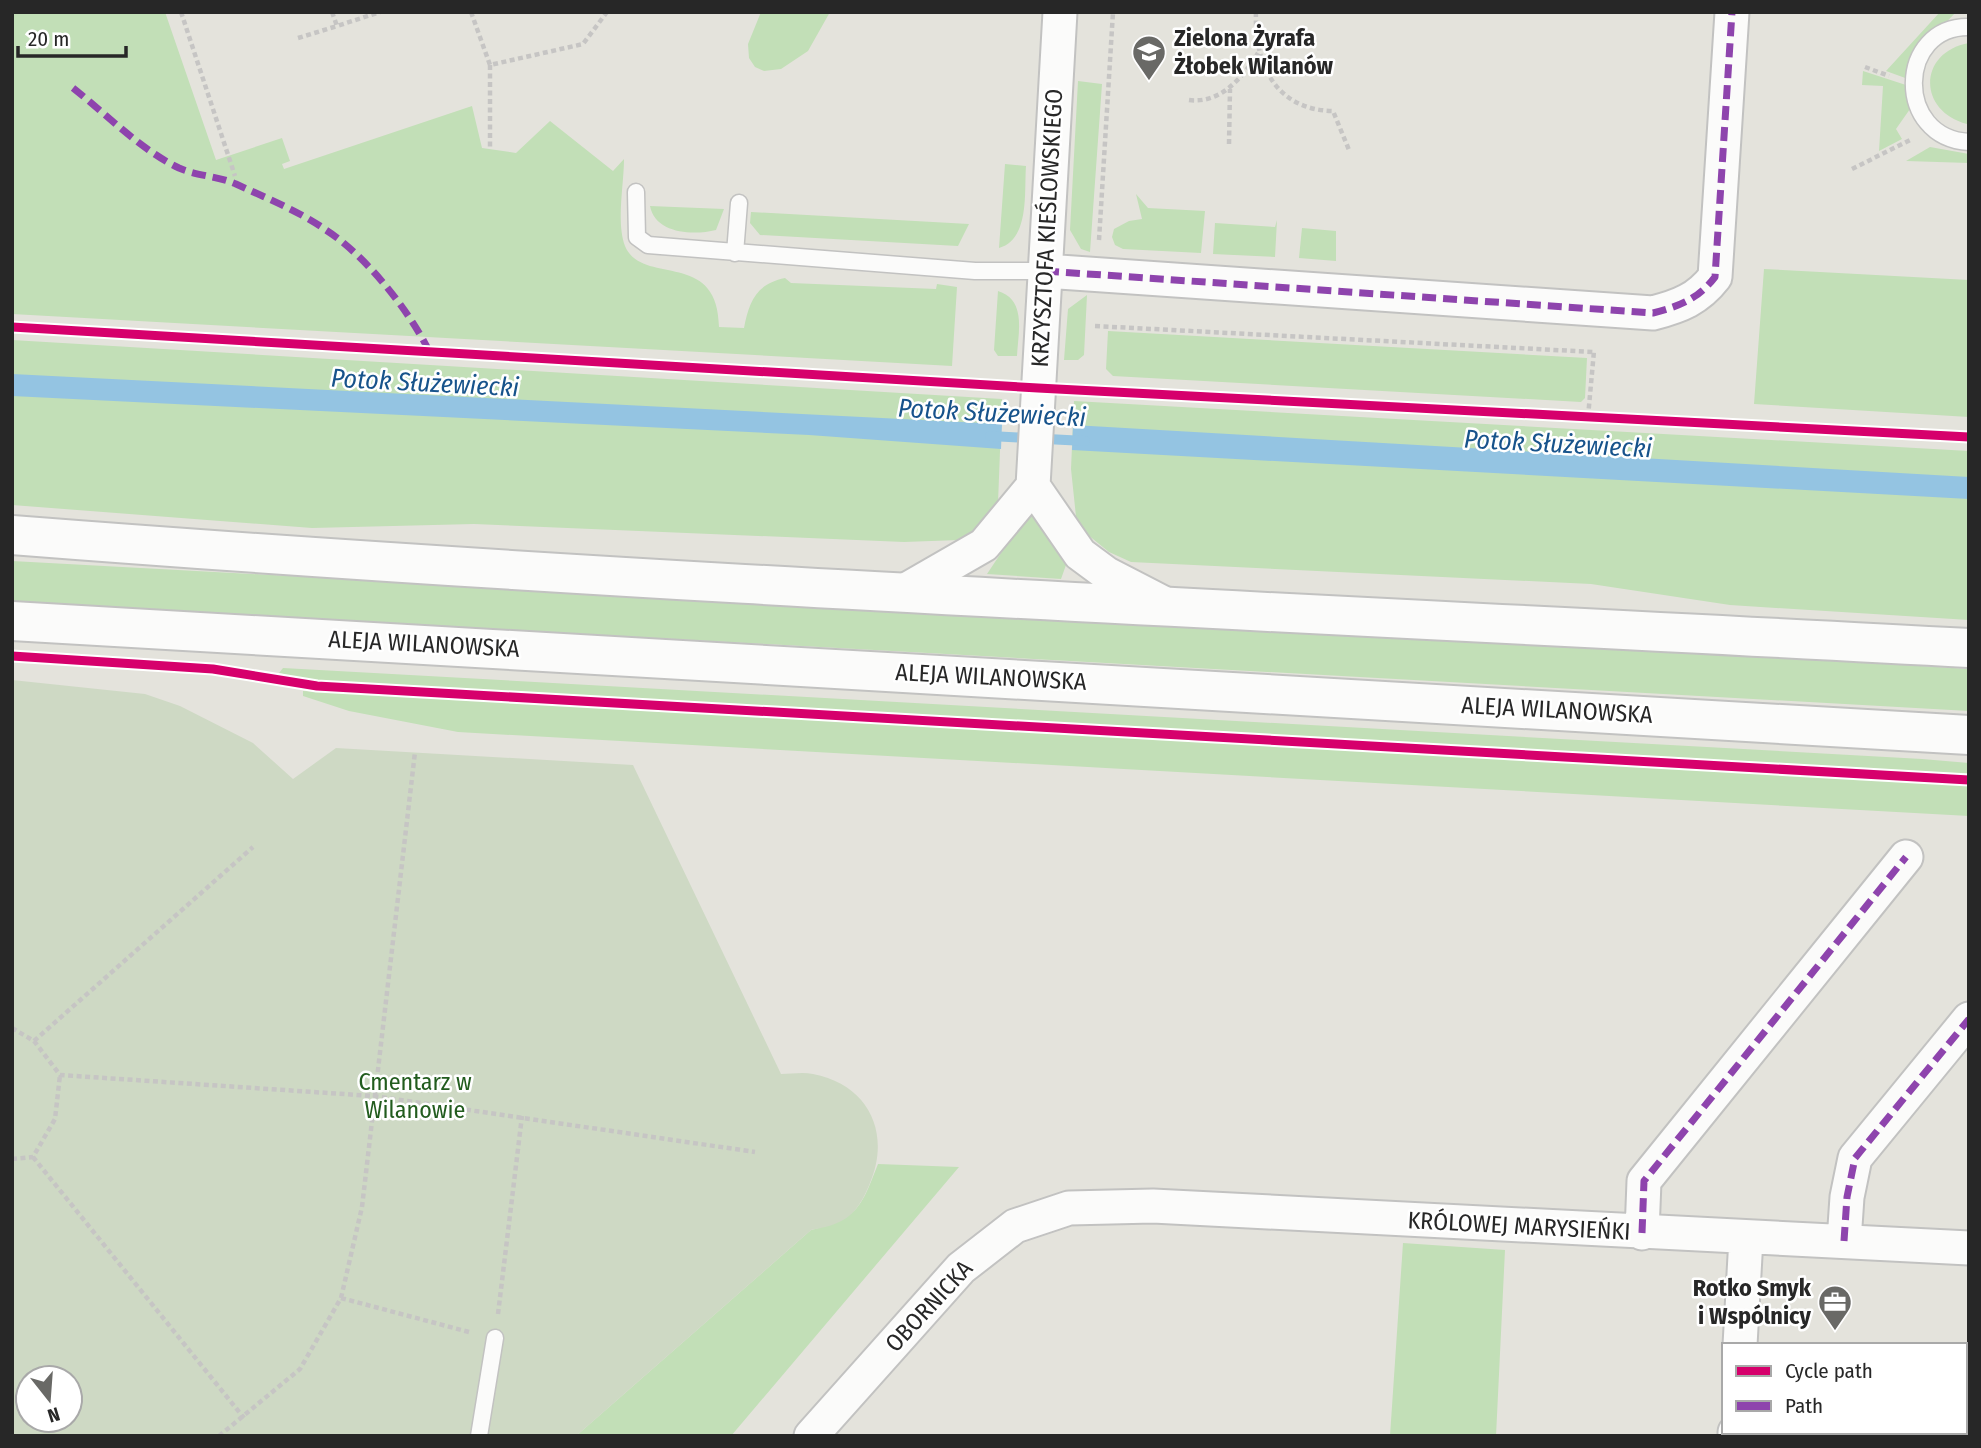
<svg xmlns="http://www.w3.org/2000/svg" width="1981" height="1448" font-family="'Fira Sans Condensed',sans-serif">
  <rect width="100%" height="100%" fill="#e4e3dc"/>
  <!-- green -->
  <path fill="#c2dfb7" d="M12,12H165L216,160L282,138L290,161L282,164L284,169L472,106L482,148L516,153L550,121L613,171L624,159C624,185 616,222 625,246C642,287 718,248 719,327L744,328C749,302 756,284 785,278L791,283L936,289L937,284L957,287L952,366L12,314Z
    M761,12H830L808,51L781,69L764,71L755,67L749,58L748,44Z
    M1940,12H1956L1937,32L1908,79L1886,71Z
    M1969,43V124H1967C1917,111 1918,52 1969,43Z
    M1863,71L1909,86L1910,109L1896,129L1902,139L1879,151L1883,86L1862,85Z
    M1078,81L1102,84L1090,252L1081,249L1070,230Z
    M1930,147L1969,154V163L1906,161Z
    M1005,164L1026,166C1024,192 1030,239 999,248Z
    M1136,194L1148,208L1205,211L1201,253L1123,249L1115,245L1112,237L1114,229L1129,221L1142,219Z
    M650,206L724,209L716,230C692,236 655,233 650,206Z
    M751,212L969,224L958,246L760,235L750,223Z
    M1277,220L1275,257L1213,254L1215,223L1275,227Z
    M1302,228L1336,231V261L1299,258Z
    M1764,269L1969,280V417L1754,404Z
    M998,291C1027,300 1018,333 1017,356H998L994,350Z
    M1087,295L1084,355L1078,360H1064L1068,309Z
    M1108,331L1587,358L1585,398L1581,402L1113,376L1106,369Z
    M12,340L1002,399L998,503L983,524L959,540L904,542L474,524L312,528L12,505Z
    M1074,401L1969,451V620L1730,605L1591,584L1131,562L1109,552L1077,526L1071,469Z
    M1033,505L1066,565L1061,579L987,574Z
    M12,561L1714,653L1969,669V711L12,602Z
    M283,668L1922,759L1969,763V774L317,682L279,673Z
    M303,691L1916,781L1969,786V816L458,732L349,711L303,696Z
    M878,1164L959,1167L731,1436H576L811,1230C859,1218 861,1207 878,1164Z
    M1403,1243L1505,1250L1496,1436H1390Z"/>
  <!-- cemetery -->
  <path fill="#ced9c4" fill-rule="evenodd" d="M12,680L145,694L180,706L253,743L293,779L336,748L633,765L781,1074C791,1074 803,1072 813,1074C869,1085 891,1133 870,1183C863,1200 855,1216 837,1223C829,1227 819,1228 811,1230L576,1436H12ZM28,1378H70V1420H28Z"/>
  <!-- water -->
  <path fill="#94c4e2" d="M12,374L1002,424L1001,449L809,435L12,396Z
    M1073,425L1969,477V499L1072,450Z"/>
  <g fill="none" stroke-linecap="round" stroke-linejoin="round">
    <!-- stream -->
    <path stroke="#94c4e2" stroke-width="10" d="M990,436L1085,441"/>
    <!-- lane casing -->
    <g stroke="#c2c2c1" stroke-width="19">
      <path id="lane" d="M1969,27C1897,26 1894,138 1969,142
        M636,192L637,237L648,245L975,271H1045
        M735,253L739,203
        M479,1436L495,1338"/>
    </g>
    <!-- street casing -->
    <g stroke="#c2c2c1" stroke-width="37">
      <path id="street" d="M1045,271L1653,313C1680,306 1698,299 1715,277L1732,12
        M1033,486L1060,12
        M1033,486L1080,554L1107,574L1169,606
        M904,591L984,545L1033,486
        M1642,1233L1644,1181L1906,857
        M1844,1241L1847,1197L1855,1158L1969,1019
        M1740,1345L1746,1238
        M811,1436L961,1268L1015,1226L1069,1208L1153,1206L1969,1248
        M1735,1436V1432"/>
    </g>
    <!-- secondary casing -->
    <g stroke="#c2c2c1" stroke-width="42">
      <path id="secondary" d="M12,535C663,586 1317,613 1969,648
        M12,621L1969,735"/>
    </g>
    <!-- path -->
    <path stroke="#c6c5c4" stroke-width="4.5" stroke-dasharray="5 3.5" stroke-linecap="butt" d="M181,12L235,176
      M332,12L337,26L380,12
      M471,12L490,65L583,44L607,12
      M1256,12C1254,63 1275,110 1333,111L1349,150
      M298,38L337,26
      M490,65V150
      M1865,67L1889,76
      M1189,100C1221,104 1243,77 1258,53
      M1229,144L1230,89
      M1852,169L1910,140
      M1099,240L1113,12
      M1095,326L1594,352
      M1588,417L1594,351
      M12,1028L34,1041L60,1075L373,1096L755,1152
      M34,1041L253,847
      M33,1157L244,1418
      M12,1159L33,1157L55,1119L60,1075
      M341,1298L469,1332
      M498,1314L522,1116
      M219,1436L300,1369L341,1298L362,1207L415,752"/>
    <!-- lane -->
    <use href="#lane" stroke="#fbfbfa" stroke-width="16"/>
    <!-- street -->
    <use href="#street" stroke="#fbfbfa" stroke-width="33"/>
    <!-- secondary -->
    <use href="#secondary" stroke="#fbfbfa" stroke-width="38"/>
    <!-- quiet -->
    <path stroke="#8e44ad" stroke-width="7" stroke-dasharray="14 7" stroke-linecap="butt" d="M73,88C106,114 141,150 179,168C197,176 218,176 236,184C266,198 299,211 326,230C365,255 409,310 429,351
      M1045,271L1653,313C1680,306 1698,299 1715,277L1732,12
      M1642,1233L1644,1181L1906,857
      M1844,1241L1847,1197L1855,1158L1969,1019"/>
    <!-- cycleway casing -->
    <g stroke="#fff" stroke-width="13">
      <path id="cycleway" d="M12,327L1038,388L1969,437
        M12,656L213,669L317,686L1969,780"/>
    </g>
    <!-- cycleway -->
    <use href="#cycleway" stroke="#d6006c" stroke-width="9"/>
  </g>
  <!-- icons -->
  <defs>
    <g id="school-pin" transform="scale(1.75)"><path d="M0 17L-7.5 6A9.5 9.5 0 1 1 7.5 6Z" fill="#696966" stroke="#fff"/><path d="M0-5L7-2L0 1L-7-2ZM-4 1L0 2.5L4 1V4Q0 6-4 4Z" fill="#fff"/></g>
    <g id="office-pin" transform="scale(1.75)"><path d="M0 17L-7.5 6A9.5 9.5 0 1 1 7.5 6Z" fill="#696966" stroke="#fff"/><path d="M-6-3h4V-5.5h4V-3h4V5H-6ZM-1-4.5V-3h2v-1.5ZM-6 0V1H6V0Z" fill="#fff"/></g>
  </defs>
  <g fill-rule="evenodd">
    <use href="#school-pin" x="1149" y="52"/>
    <use href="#office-pin" x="1835" y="1302"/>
  </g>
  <g text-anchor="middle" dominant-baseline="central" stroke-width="5" stroke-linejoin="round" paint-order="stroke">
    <!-- poi labels -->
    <g font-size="24" font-weight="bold" fill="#272727" stroke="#fff" text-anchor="start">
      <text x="1174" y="38">Zielona Żyrafa<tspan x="1174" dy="28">Żłobek Wilanów</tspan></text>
      <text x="1811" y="1288" text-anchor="end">Rotko Smyk<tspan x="1811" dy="28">i Wspólnicy</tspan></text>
    </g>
    <!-- street labels -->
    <g font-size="24" fill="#272727" stroke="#fff">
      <text transform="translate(1047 228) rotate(-87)">KRZYSZTOFA KIEŚLOWSKIEGO</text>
      <text transform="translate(424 644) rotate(3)">ALEJA WILANOWSKA</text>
      <text transform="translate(991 677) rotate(3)">ALEJA WILANOWSKA</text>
      <text transform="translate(1557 710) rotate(3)">ALEJA WILANOWSKA</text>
      <text transform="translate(1519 1226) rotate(3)">KRÓLOWEJ MARYSIEŃKI</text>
      <text transform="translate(929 1306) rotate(-47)">OBORNICKA</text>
    </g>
    <!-- park labels -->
    <g font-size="24" fill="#225c1e" stroke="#fff">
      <text x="415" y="1082">Cmentarz w<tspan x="415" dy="28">Wilanowie</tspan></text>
    </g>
    <!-- water labels -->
    <g font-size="26" font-style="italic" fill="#17538b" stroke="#fff">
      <text transform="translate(425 383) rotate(3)">Potok Służewiecki</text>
      <text transform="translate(992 413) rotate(3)">Potok Służewiecki</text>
      <text transform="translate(1558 444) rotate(3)">Potok Służewiecki</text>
    </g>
  </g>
  <!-- border -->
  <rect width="1981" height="1448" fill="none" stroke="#272727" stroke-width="28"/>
  <!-- legend -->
  <rect x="1722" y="1343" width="245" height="91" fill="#ffffff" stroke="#a9a9a9" stroke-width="2"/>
  <rect x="1736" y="1366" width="35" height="10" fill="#d6006c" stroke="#a9a9a9" stroke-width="2"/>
  <text x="1785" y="1378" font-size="21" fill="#272727">Cycle path</text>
  <rect x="1736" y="1401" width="35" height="10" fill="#8e44ad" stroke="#a9a9a9" stroke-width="2"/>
  <text x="1785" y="1413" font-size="21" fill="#272727">Path</text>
  <!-- north arrow -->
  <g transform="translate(49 1399) rotate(163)"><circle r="33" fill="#ffffff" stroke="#a9a9a9" stroke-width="2"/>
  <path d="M0-5L12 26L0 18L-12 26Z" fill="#696966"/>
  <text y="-10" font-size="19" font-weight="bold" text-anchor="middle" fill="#272727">N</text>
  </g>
  <!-- scale -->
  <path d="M18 46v10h108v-10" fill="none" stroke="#272727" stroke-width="3.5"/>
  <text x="28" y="46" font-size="21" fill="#272727" stroke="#ffffff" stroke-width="5" paint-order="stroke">20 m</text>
</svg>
